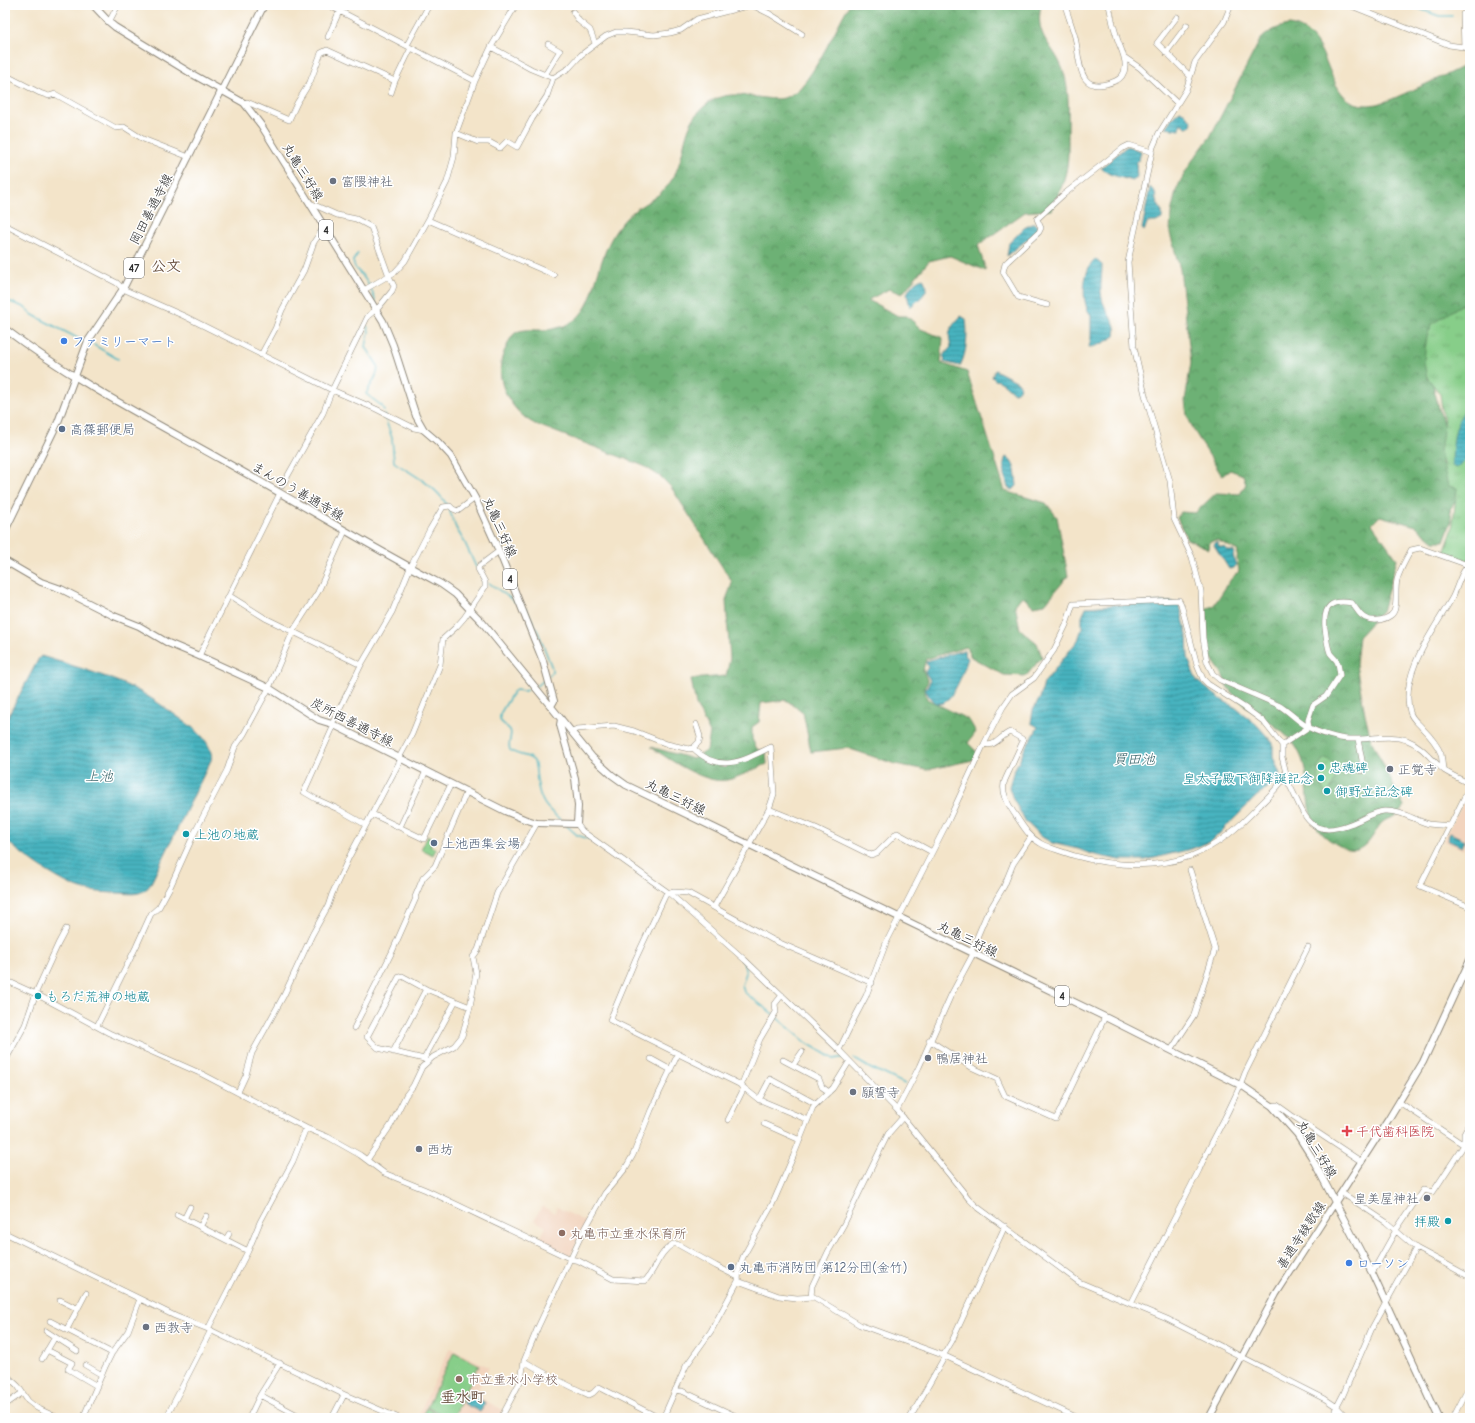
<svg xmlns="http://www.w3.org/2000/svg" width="1475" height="1423" font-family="'Comic Neue','Klee One',sans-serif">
  <defs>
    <pattern id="forest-crowns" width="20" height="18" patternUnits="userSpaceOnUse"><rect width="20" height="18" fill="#6db175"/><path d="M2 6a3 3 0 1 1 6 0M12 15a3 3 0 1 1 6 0" fill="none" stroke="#5a9060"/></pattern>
    <pattern id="park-tufts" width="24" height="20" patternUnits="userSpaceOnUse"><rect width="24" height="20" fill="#87ce89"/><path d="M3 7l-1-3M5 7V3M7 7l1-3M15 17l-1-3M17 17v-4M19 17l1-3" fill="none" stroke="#75b176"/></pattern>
    <pattern id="water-rules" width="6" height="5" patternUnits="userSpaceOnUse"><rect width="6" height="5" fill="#46b4c0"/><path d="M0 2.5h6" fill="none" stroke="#3b939c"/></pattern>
  </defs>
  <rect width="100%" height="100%" fill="#fff"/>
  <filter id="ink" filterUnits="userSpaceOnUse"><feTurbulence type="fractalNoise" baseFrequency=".025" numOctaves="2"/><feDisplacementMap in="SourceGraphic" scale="8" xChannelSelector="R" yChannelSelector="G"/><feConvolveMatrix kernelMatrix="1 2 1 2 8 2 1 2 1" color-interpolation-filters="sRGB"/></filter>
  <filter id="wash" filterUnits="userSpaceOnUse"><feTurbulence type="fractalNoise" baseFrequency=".012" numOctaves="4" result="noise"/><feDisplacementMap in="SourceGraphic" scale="16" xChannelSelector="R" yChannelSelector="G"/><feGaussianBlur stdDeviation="0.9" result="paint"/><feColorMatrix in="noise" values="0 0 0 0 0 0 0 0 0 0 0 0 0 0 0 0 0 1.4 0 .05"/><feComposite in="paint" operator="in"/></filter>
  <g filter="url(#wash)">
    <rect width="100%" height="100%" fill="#f3e4c9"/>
    <!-- built -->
    <path fill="#f2d4be" d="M1470,790V841L1467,840L1463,850L1443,841Z
      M542,1206L554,1213L557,1207L587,1223L570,1256L539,1240L546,1227L534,1220Z
      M450,1348L489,1367L475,1395L503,1410L498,1418H417Z"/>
    <!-- grass -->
    <path fill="#87ce89" stroke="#597c5a" d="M454,1352L479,1365L453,1418H449L427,1407Z
      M426,1408L445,1418H421Z"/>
    <!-- forest -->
    <path fill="url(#forest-crowns)" stroke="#4c6e50" d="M849,5H1041C1034,38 1053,43 1063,70C1070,90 1068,112 1068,134C1068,149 1069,164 1064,179C1061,190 1056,200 1051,210L1025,212L978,245L986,271L950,256L929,261L902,294L889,289L868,300L898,316H907L921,329L943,338L941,363L967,372L1005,491L1046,503L1057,517L1068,576L1045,604L1033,606L1022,596L1015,605L1020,629L1037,643L1042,657L1026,676L1004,675L971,657L966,647L926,659L923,670L928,682L924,688L927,699L969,720L976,732L968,743L977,752L973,760L927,770L895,764L847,748L811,752L803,712L786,700L761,703L759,722L752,727V739L757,749L766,752L767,764C754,769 740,777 727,780C706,785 667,758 651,747L693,759L707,750L710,733L696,705L691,679L726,676L730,659L726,601C727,595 732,586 732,582L671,487L661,477L644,466L535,424C508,410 490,375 507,346C509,341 512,334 517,332C523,329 533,330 539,330C564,330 582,321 591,296C602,263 606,234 634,211C647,201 662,196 671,181C689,154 678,124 710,102C725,92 741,95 757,97C765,98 776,100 784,98C789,96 796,92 800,88C818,68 835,30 849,5Z
      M1290,25C1337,33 1321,108 1369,105C1385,104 1400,95 1415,89C1433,81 1452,72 1470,63V307L1432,382L1444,427L1441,463L1459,484V497L1450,509L1452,520L1444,541H1434L1416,526L1380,516L1372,524L1397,559L1382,611L1359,636L1356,665L1365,714L1371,740L1404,806C1402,816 1392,816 1384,821C1381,823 1378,827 1376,831C1369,843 1360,856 1344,848C1289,823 1320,784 1296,747C1286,732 1268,721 1252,711C1244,705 1234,696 1228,688C1225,683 1224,677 1221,672C1217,666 1212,660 1209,654C1206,647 1207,618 1206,609L1214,605L1231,579L1239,571L1237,559L1238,551L1217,540L1210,541L1209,549L1187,539L1177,518L1181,512L1195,513L1216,493L1240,494L1246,484L1243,475L1230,470L1222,476L1193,429L1187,415L1185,401L1191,362L1180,269L1170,233L1171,213L1176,191L1181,180L1192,161L1210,137L1260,40C1269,31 1277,27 1290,25Z"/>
    <!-- park -->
    <path fill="url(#park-tufts)" stroke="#597c5a" d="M1470,299V560H1463L1444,553L1452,531L1457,488L1448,486L1440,451L1444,424L1440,394L1427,377L1424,363L1425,350L1427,336L1432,324Z
      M1326,758C1341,768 1336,782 1327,794L1325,793C1319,782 1312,766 1326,758Z
      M428,836L433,839L430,846L436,849L433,855L421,849Z"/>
    <!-- water -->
    <path fill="url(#water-rules)" stroke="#387076" d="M1180,111H1182L1192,121L1191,126L1186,127L1183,124H1180V130L1165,128L1173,117Z
      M1127,146L1141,151L1139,160L1136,162L1137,177L1133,181L1112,175L1101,168Z
      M1150,187L1155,192L1156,200L1162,212V219L1156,222H1148L1144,231L1142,229Z
      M1034,223L1038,227L1039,229L1037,232L1010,253L1007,256L1009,243L1024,228Z
      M1095,259L1102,265C1102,280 1098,293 1105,307C1109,316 1118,325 1115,336C1107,341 1098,347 1089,347L1091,338V315C1080,303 1083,269 1095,259Z
      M923,278L927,287C926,295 917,301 910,307L907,294C910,287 915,280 923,278Z
      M961,316L966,319C968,334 967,353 960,366L944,362L945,359L943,356L951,347C947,331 950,328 961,316Z
      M995,370L1018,382C1021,387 1020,392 1014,393C1008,388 1003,381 995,380L992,377Z
      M1470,403V455L1456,468L1452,466V463C1453,439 1454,422 1470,403Z
      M1006,457C1016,462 1016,476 1017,486L1013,490L1008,488C1006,479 1001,465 1006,457Z
      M1216,542L1218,543V546L1220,547L1226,548L1228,551H1234L1235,553L1233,555L1236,566L1234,568L1229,569L1214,545Z
      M1154,602H1172L1180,606L1187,635L1188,657L1193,672L1197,681L1222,700L1236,708L1257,725L1273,743V757L1280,774L1276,781L1257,796L1212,841L1191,849L1146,860H1119L1091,854L1078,849L1052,843L1042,837L1026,822L1013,799L1009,787L1013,773L1027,744L1031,740L1038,727L1031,723L1033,710L1040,698L1044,683L1078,640L1082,628V617L1086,607Z
      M964,650L965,655L968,658C962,677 943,729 925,689L929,684L930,680L925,672L928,667L926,662L930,660Z
      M41,656C74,666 106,675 137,690C152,698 167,709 181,719C195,729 210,739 212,758L150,885C142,896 132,894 119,893C108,893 96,892 85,890C63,885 21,855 5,839V722L39,658Z
      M1450,833L1465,840L1462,847L1447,840Z
      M468,1394L486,1403L480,1412L463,1403Z"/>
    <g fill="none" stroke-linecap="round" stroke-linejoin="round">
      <!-- stream -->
      <path stroke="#46b4c0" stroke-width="1.5" d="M1409,5L1439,16H1452
        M358,253L353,261C355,272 360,271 365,279C371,288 375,297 376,306
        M5,300L24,307L33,315L85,342
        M367,326L369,331L366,347L378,366C378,378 370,384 366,394L382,406L384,411
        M94,345L118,359
        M384,415L392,438L394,462C413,475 435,485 447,505
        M449,509L456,528L465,543L476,567
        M489,583L517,603
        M526,609L538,632L552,668V672L549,676
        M536,686L546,679
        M533,688L524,691L516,690L513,692L500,714V720C503,725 507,726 510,730C513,735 507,743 510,750C517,756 528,754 534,761C536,767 536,774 537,780C540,803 546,808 563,822
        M567,826L577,835L589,839
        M743,961L746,973L742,985L744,992L773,1014
        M776,1017L807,1043L834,1059L844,1057
        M853,1058L873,1070L880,1072L905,1084"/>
    </g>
  </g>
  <g filter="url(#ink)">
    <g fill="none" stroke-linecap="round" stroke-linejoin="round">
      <!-- minor casing -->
      <g stroke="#8f887a" stroke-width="6">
        <path id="minor" d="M328,5L475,81
          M752,5L770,14L802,34
          M1065,5C1068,16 1072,26 1075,37C1081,63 1077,97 1115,81C1121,79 1125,73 1125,67C1126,58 1121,49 1118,41C1114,29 1111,17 1109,5
          M1231,5L1224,22L1195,62L1186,90L1159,133L1153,147L1128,262L1134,347L1145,395L1170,481L1174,519L1192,557L1201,591L1203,638L1207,662L1213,674L1220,680L1278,705C1289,711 1297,721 1308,727C1317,732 1338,739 1349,739C1368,740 1388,734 1407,740C1423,746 1432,761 1445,771C1453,776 1462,780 1470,784
          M1349,5L1449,45L1470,48
          M573,12L579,21L590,30L595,43
          M1177,17L1157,43L1190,76
          M109,22L118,5
          M328,37L342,5
          M407,45L429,5
          M491,47L531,69L553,78
          M1464,48L1463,14L1470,13
          M1166,53L1187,25
          M1124,57L1140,68L1177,103
          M5,75L40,93L49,96L55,94L116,128L124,127L143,139L189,157
          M545,75L556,57L560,51L548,44
          M391,93L395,81L411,48
          M244,103L247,102L289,120L297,103L310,82L321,53L327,50L395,81
          M456,133L478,142H489L500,148L507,141L517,147L532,119L547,96L553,78L569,68L581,55L606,36L616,32H626L654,35L670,33L681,30L697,19L751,5
          M428,220L554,275
          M5,225L117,283L123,289L184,316L332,390L376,409L414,428L424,430
          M364,290L395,272L405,261L428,220L447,182L454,157L456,133L475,81L491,47L516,5
          M1047,305L1018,297L1003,272L1005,264L1008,261L1039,232L1041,228L1037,219L1063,195L1123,148L1129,145L1152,152
          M261,355L275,329L282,310L304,270L314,242L324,227
          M282,486L323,413L332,390L368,316L379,307L392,291L394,286L389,276L371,227L356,219L337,215L310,203
          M1470,494V501
          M230,596L265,618L361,665
          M199,656L280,493
          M332,724L361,665L392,612L410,568L430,529L443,507L450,506L453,509L458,511L475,498
          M334,725L304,792L316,799L338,809L366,825
          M572,731L577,729L614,726L634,731L667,744L689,749L693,748L699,742L700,736L696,724
          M1358,739L1362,760L1361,771
          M984,744C995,748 1000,736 1010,732L1022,739L1023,741L1005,780C1000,792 1009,806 1016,816C1023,826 1029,837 1040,843C1045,846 1051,848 1057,850C1097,865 1150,871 1191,856C1219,845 1239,827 1259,806C1269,796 1278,788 1285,777
          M1282,745L1309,727L1308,720L1313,705L1326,696L1340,675C1339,671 1339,663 1336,660C1334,657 1332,656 1330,653C1327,645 1326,636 1325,628C1323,606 1331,599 1352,603C1355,607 1358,612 1361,615C1370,624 1393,621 1395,608C1397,599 1395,589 1397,580C1400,569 1406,560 1411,550L1420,548L1468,565
          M693,748C719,774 743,761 771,747L774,794L769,809L714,907
          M1443,768C1442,764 1442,758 1441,754C1437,744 1430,736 1423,729C1419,723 1412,720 1410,712C1399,674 1434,630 1452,598C1457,589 1461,570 1470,564
          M1470,782L1469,788L1420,886L1470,907
          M769,809L816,828L871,855L877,853L897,833L932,852
          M372,814L424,839L451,784
          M577,824L582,831L669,893L745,960L839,1050L897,1110L969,1199L976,1206L1079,1282L1167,1319L1325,1399L1337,1407L1347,1418
          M400,827L426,771
          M5,980L36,994L109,1033L202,1074L306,1128L328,1137L360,1155L384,1173L426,1190L571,1259L579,1261L613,1279L645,1281C656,1269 659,1252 673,1244H677L716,1266L738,1277
          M97,1026L136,947L151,914L159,907L171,885L194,834L227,770L235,747L244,734L269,688L293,631L318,592L345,531
          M354,1028L392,952L416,898L415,897L423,878L435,866L467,791
          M929,1040L971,1067L997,1079L1005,1096L1056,1119L1105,1017
          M839,1050L855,1017L866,996L886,943L949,819L984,744L1003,707L1012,694L1034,678L1054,650L1066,625L1073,604L1179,600L1181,604L1197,665L1203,679L1208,684L1244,707L1263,721L1282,745V757L1286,773L1285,777C1304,808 1304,842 1350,824C1362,820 1372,812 1384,811C1400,810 1414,820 1429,824C1435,825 1443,825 1450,826
          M1171,1050L1194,1015L1215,949L1190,870
          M393,1052L426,989
          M424,1059L455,1002
          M651,1059L671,1070
          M783,1060L819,1079L822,1087L829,1092
          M5,1061L25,1025L37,990L58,944L66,929
          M427,1062L424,1059L378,1048L367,1037L399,977L402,976L426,989L470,1007
          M793,1065L802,1052
          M741,1086L760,1039L776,1012L775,1004L782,995
          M238,1092L246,1075L252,1053L284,995L312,935L328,906L332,894L349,857L401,759L400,756L412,734L440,665L443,639L456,627L464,618L485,587V582L478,569L479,566L499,551
          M759,1100L770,1079L816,1104
          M1399,1102L1464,1145L1470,1146
          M1272,1106L1277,1105L1291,1115L1362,1162
          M897,1110L919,1067L951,995L973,954L972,949L986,916L1004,886L1013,864L1031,837
          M728,1120L744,1088
          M808,1120L758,1099L739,1084L610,1020L636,958L666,894L674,892L688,893L773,940L872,983
          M764,1124L800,1140
          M367,1160L391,1125L406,1095L413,1086L422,1067L433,1057L454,1046L462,1036L470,1007L476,973L473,957L478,950L497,893L537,823
          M1342,1193L1386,1222L1416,1248L1470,1277
          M177,1215L248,1251
          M184,1219L190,1207
          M200,1227L206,1216
          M5,1233L175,1316L208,1329L343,1394L399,1418
          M226,1239L229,1234
          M1372,1273L1396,1230L1423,1190L1433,1192L1464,1145V1133L1470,1122
          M738,1281L779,1296L797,1298L814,1297L860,1325L945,1356L1078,1418
          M811,1297L812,1286L828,1252L844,1224L888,1134L903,1117
          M60,1300L78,1309
          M1131,1304L1199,1170C1213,1137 1233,1107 1245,1073L1308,947
          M50,1321L112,1353
          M67,1329L86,1293
          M208,1329L248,1251L260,1222L293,1161L306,1128
          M46,1331L77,1351
          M47,1350L72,1363L68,1369L97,1386
          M943,1356L952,1341L1005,1226
          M42,1359L55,1337
          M524,1361C545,1374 567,1385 589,1395L593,1393L599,1387L659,1418
          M85,1365L102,1375
          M5,1374L18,1386L28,1401L37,1408L58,1418
          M675,1390L682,1391L740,1418
          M260,1395L299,1416L298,1418
          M5,1405L22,1393
          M83,1418L105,1367L112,1353L128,1331L140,1299
          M166,1418L211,1330
          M249,1418L260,1395L280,1363
          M332,1418L344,1395
          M501,1418L521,1380L524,1361L538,1327L580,1238L605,1193L625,1169L633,1155L651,1110L678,1054
          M663,1418L686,1366L711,1331L738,1281L739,1268L743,1257L772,1205L793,1157L813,1107L833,1088L849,1062
          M910,1418L945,1356
          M1331,1418L1343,1395L1372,1328L1416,1248
          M1453,1418L1470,1385"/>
      </g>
      <!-- major casing -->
      <g stroke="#8f887a" stroke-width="8">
        <path id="major" d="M93,5L109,22L115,27L192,74L244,103L261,125L383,321L393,345L416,416L424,430L438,442L451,456L475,498L499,551L534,639L543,661L554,701L551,706
          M5,329C71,379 147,418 220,459C294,500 366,544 441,584L455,594L482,622L592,757L612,775L626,785L1105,1017L1244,1087L1272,1106L1297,1134L1311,1156L1372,1273L1439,1418
          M5,531L58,422L88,341L123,289L264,5
          M5,561L41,582L61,589L114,616L139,626L168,643L199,656L269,688L319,720L332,724L505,811L524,819L537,823L577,824L578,806L575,778L560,725L561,719
          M1209,1418L1276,1294L1388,1120L1423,1062L1470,960"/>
      </g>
      <!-- minor -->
      <use href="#minor" stroke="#fff" stroke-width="5"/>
      <!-- major -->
      <use href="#major" stroke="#fff" stroke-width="6"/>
    </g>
  </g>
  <!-- markers -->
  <g fill="#6b7280" stroke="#fff" stroke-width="1.5">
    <circle cx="333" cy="181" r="4"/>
    <circle cx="1390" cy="769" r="4"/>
    <circle cx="928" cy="1058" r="4"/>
    <circle cx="853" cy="1092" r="4"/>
    <circle cx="419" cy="1149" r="4"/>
    <circle cx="1427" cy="1198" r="4"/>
    <circle cx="146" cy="1327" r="4"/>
  </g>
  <g fill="#3f7fe0" stroke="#fff" stroke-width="1.5">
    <circle cx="64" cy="341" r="4"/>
    <circle cx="1349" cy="1263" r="4"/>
  </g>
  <g fill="#5c6f8a" stroke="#fff" stroke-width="1.5">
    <circle cx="62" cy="429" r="4"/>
    <circle cx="434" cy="843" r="4"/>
    <circle cx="731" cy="1267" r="4"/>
  </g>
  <g fill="#0f9aa8" stroke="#fff" stroke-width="1.5">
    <circle cx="1321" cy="767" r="4"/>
    <circle cx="1321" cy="778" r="4"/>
    <circle cx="1327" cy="791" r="4"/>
    <circle cx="186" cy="834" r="4"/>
    <circle cx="38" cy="996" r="4"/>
    <circle cx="1448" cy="1221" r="4"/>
  </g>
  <path fill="#e0444e" stroke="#fff" stroke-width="1.5" d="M1345 1125h4v4h4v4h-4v4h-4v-4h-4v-4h4z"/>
  <g fill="#8d6e63" stroke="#fff" stroke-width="1.5">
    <circle cx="562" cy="1233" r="4"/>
    <circle cx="459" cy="1379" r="4"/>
  </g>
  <g text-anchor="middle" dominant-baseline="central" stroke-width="3" stroke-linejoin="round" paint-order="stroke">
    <!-- shield labels -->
    <g fill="#fff" stroke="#6b6b6b" stroke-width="1">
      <rect x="319" y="220" width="14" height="20" rx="3"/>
      <rect x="124" y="258" width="20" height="20" rx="3"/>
      <rect x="503" y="569" width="14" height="20" rx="3"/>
      <rect x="1055" y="986" width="14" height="20" rx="3"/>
    </g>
    <g font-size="12" font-weight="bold" fill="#2b2b2b">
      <text x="326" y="230">4</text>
      <text x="134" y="268">47</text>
      <text x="510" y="579">4</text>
      <text x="1062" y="996">4</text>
    </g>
    <!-- street labels -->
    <g font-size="13" fill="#2b2b2b" stroke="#fff">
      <text transform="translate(303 172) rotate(58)">丸亀三好線</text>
      <text transform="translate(151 209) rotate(-63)">岡田善通寺線</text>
      <text transform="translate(298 491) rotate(30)">まんのう善通寺線</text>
      <text transform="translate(500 527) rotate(66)">丸亀三好線</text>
      <text transform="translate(352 722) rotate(27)">炭所西善通寺線</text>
      <text transform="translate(676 797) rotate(26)">丸亀三好線</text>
      <text transform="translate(968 939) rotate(26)">丸亀三好線</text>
      <text transform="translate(1317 1149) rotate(59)">丸亀三好線</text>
      <text transform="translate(1301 1235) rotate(-57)">善通寺綾歌線</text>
    </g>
    <!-- worship labels -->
    <g font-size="13" fill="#5b616d" stroke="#fff" text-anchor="start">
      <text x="341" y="181">富隈神社</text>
      <text x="1398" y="769">正覚寺</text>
      <text x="936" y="1058">鴨居神社</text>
      <text x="861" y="1092">願誓寺</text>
      <text x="427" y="1149">西坊</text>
      <text x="1419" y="1198" text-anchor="end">皇美屋神社</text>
      <text x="154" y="1327">西教寺</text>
    </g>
    <!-- shop labels -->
    <g font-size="13" fill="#366cbe" stroke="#fff" text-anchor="start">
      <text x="72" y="341">ファミリーマート</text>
      <text x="1357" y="1263">ローソン</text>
    </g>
    <!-- service labels -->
    <g font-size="13" fill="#4e5e75" stroke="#fff" text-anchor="start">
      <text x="70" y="429">高篠郵便局</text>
      <text x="442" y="843">上池西集会場</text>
      <text x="739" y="1267">丸亀市消防団 第12分団(金竹)</text>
    </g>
    <!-- culture labels -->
    <g font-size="13" fill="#0d838f" stroke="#fff" text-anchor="start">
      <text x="1329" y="767">忠魂碑</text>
      <text x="1313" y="778" text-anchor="end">皇太子殿下御降誕記念</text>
      <text x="1335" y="791">御野立記念碑</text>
      <text x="194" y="834">上池の地蔵</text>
      <text x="46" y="996">もろだ荒神の地蔵</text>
      <text x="1440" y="1221" text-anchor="end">拝殿</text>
    </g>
    <!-- health labels -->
    <g font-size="13" fill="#be3a42" stroke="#fff" text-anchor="start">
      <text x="1356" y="1131">千代歯科医院</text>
    </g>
    <!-- education labels -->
    <g font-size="13" fill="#785e54" stroke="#fff" text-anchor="start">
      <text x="570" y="1233">丸亀市立垂水保育所</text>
      <text x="467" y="1379">市立垂水小学校</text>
    </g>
    <!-- water labels -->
    <g font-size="14" font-style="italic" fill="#366267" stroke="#fff">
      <text x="1134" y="759">買田池</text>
      <text x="99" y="776">上池</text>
    </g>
    <!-- quarter labels -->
    <g font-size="15" font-weight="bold" fill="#69503f" stroke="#fff">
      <text x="166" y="266">公文</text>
      <text x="463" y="1397">垂水町</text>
    </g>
  </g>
  <!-- margin -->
  <rect width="1475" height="1423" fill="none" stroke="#fff" stroke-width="20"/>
</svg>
